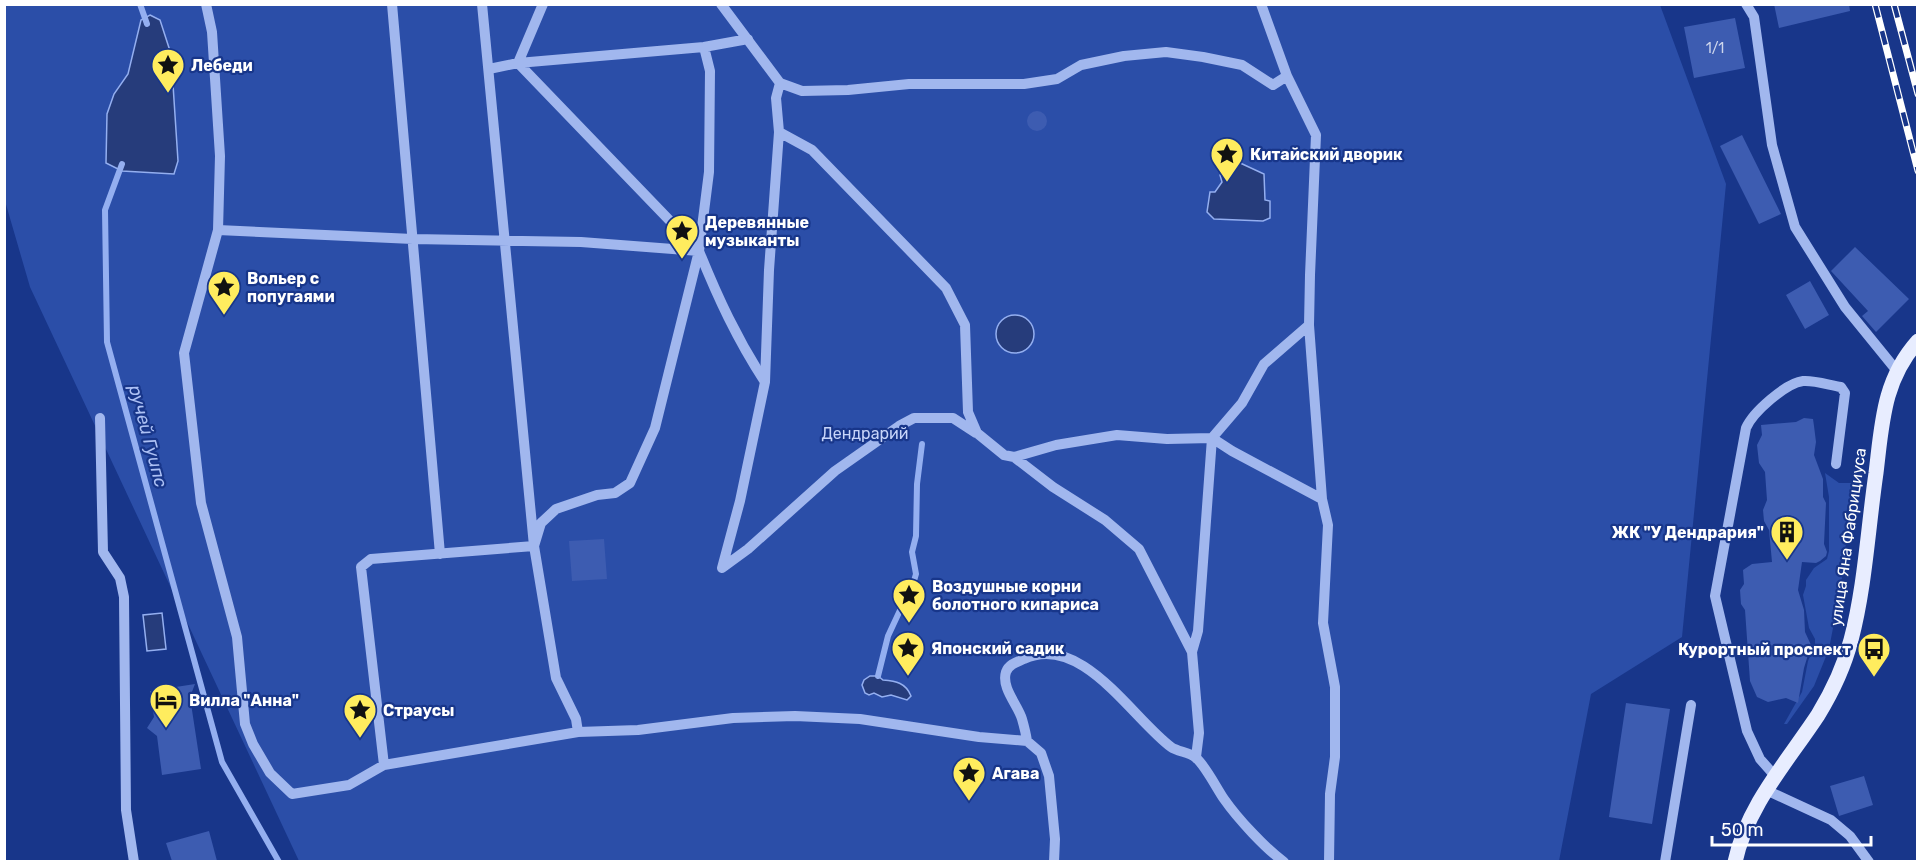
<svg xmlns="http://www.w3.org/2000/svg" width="1922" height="866" font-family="Rubik,sans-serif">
  <rect width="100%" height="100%" fill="#18368a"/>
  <!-- green -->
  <path fill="#2b4ea8" d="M5,5H1660L1726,184L1682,637L1591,694L1559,861H299L30,287L5,201Z
    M1825,473L1839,483H1853L1841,586L1829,649L1814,686L1787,724H1784L1802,692L1808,661L1815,645V639L1809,628L1803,595L1806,586V580L1814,568L1827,559L1829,551V497Z"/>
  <!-- water -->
  <path fill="#263c7b" stroke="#94aff0" stroke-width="1.5" d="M150,15L160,20L171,54L178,161L174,174L122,171L106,163L107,114L114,94L128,74L141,20Z
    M1238,162L1264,174L1265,200L1270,201V218L1263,221L1214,219L1207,212L1210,192H1215L1222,182L1220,175Z
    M996 334a19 19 0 1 1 38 0a19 19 0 1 1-38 0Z
    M162,613L166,649L147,651L143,615Z
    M870,676H878L883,680C896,681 906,683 911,696L907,700L891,695L882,697L874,693L869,695L865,693L862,685L864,680Z"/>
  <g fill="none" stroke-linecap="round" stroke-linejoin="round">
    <!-- stream -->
    <path stroke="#94aff0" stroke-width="6" d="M140,4L147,24
      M122,164L105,210L107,342L222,762L279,862
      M911,591L916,574L912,552L916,536L917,484L922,444
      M878,676L888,636L902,606"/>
  </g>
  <!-- building -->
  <path fill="#3d5cb1" d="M1774,4H1849L1850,11L1779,28Z
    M1735,18L1745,68L1694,78L1684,27Z
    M1027 121a10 10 0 1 1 20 0a10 10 0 1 1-20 0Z
    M1742,135L1781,214L1759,224L1720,146Z
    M1855,247L1909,299L1876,332L1862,316L1868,311L1831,271Z
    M1810,281L1829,315L1805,329L1786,295Z
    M1804,418L1813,419L1814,426L1816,442L1814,455L1823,479V497L1826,503L1824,544L1827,552L1826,556L1820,561L1816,563L1802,562L1798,590L1804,610L1805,632L1811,645L1804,668L1798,703L1786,698L1768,702L1757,697L1750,681L1745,610L1741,604L1740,590L1744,584L1743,570L1752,564L1772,562L1769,530L1764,521L1763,510L1767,500L1765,472L1759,463L1757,445L1762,435L1761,425L1796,422Z
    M604,539L607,579L572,581L569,541Z
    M195,684L190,697L201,769L162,775L157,736L147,728L154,717L150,691Z
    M1626,703L1670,709L1652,824L1609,817Z
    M1864,776L1873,805L1839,816L1830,786Z
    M209,831L217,861H172L166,843Z"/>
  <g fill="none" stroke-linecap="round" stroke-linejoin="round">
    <!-- minor -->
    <path stroke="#a1b7ee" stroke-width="10" d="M206,4L212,32L220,156L218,230L184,353L201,503L237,637L245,724L253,744L270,773L292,794L349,785L384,765L578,732L638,730L733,718L795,716L860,719L979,737L1027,741L1041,753L1049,776L1055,839L1054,862
      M392,4L440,554
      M482,4L534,546L556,678L576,719L578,732
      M543,4L518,63L704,47
      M721,4L780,83L802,91L848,90L909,84H1024L1057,79L1081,65L1124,56L1166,52L1203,57L1242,65L1273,85L1287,76
      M1261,4L1287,76L1316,135L1310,275L1309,325L1264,364L1242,403L1212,438L1232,451L1322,499L1328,525L1323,623L1335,687V757L1330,794L1329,862
      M1746,4L1754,17L1772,145L1795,227L1845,307L1897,371
      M489,69L518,63L699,251
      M780,83L776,98L779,132L812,150L946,288L965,325L968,412L977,433L1004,455L1014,457L1053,487L1105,520L1139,549L1192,652L1199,733L1196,757
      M218,230L413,239L581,242L699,251C718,298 737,339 765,382
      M1309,325L1322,499
      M100,418L103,552L120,578L124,597L126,810L134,862
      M1014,457L1056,445L1117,435L1167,439L1212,438L1198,631L1192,652
      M722,568L740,501L765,382L769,270L779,132
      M722,568L748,549L835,471L899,426L914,418H953L976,433
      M1027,741C1026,734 1024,726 1022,719C1018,705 1001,688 1006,672C1009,664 1017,662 1024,659C1081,632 1132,718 1171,747C1178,752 1190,752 1196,758C1205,765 1217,789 1224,799C1238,819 1265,848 1284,862
      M384,765L361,567L371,559L534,546L541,523L556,509L597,495L615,493L630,483L655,428L699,251L709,172L710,71L704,47L748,39
      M1775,776L1760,759L1747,731L1715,596L1746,428C1753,412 1786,383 1803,381C1814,380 1829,385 1841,387L1845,393L1836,464
      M1766,790L1831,820L1850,836L1869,862
      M1665,862L1691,705"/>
    <!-- major -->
    <path stroke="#e8edff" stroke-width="15" d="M1735,862C1747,806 1787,762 1818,715C1832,692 1844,667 1851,640C1865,587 1868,528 1876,473C1882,424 1883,380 1918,341"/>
    <!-- rail casing -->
    <g stroke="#fff" stroke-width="7">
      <path id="rail" d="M1875,4L1918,171
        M1894,4L1918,94"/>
    </g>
    <!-- rail -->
    <use href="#rail" stroke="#18368a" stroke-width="4.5" stroke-dasharray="14" stroke-linecap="butt"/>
  </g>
  <!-- icons -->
  <defs>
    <g id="sight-pin" transform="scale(1.725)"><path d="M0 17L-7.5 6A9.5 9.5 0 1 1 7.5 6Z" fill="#ffec5e" stroke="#18368a"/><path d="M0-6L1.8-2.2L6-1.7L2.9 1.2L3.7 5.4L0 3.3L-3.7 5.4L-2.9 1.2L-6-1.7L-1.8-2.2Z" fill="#111"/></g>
    <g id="building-pin" transform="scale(1.725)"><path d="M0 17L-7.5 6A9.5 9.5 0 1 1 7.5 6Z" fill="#ffec5e" stroke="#18368a"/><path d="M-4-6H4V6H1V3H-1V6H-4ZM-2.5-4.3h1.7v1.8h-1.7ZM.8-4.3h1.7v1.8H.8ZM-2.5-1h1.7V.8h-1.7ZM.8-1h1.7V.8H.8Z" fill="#111"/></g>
    <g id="bus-pin" transform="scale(1.725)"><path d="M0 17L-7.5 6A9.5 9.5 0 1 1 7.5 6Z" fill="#ffec5e" stroke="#18368a"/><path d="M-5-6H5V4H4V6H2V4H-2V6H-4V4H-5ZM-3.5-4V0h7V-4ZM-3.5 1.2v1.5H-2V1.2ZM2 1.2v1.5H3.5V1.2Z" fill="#111"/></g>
    <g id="hotel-pin" transform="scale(1.725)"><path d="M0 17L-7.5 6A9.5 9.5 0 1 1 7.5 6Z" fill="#ffec5e" stroke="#18368a"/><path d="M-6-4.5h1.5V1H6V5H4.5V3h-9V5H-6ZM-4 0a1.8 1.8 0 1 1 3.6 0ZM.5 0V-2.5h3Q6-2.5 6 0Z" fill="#111"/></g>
  </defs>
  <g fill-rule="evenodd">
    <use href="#sight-pin" x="168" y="65"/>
    <use href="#sight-pin" x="1227" y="154"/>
    <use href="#sight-pin" x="682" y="231"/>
    <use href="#sight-pin" x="224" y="287"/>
    <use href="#building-pin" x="1787" y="532"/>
    <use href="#sight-pin" x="909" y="595"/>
    <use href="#sight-pin" x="908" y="648"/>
    <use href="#bus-pin" x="1874" y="649"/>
    <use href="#hotel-pin" x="166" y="700"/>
    <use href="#sight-pin" x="360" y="710"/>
    <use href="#sight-pin" x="969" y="773"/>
  </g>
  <g text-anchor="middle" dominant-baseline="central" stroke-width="4.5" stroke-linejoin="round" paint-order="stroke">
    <!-- number labels -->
    <g font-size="14" fill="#ced6ec">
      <text x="1715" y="48">1/1</text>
    </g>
    <!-- poi labels -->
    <g font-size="16" font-weight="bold" fill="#fff" stroke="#18368a" text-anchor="start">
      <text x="191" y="65">Лебеди</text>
      <text x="1250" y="154">Китайский дворик</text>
      <text x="705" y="222">Деревянные<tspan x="705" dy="18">музыканты</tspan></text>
      <text x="247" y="278">Вольер с<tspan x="247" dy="18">попугаями</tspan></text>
      <text x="1764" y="532" text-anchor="end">ЖК "У Дендрария"</text>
      <text x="932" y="586">Воздушные корни<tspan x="932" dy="18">болотного кипариса</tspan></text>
      <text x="931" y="648">Японский садик</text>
      <text x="1851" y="649" text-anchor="end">Курортный проспект</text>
      <text x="189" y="700">Вилла "Анна"</text>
      <text x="383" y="710">Страусы</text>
      <text x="992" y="773">Агава</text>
    </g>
    <!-- park labels -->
    <g font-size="16" fill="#c7d5fa" stroke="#18368a">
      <text x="865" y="433">Дендрарий</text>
    </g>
    <!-- street labels -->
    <g font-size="16" fill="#fff" stroke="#18368a">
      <text transform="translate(1848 537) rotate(-82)">улица Яна Фабрициуса</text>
    </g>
    <!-- water labels -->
    <g font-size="18" font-style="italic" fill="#adc1f5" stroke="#18368a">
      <text transform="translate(148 436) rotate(75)">ручей Гуипс</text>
    </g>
  </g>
  <!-- border -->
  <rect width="1922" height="866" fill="none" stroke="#ffffff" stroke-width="12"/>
  <!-- scale -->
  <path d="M1712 836v9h159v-9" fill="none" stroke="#ffffff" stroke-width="3"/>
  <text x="1721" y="836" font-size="18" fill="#ffffff" stroke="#18368a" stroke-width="4.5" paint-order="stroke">50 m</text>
</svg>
